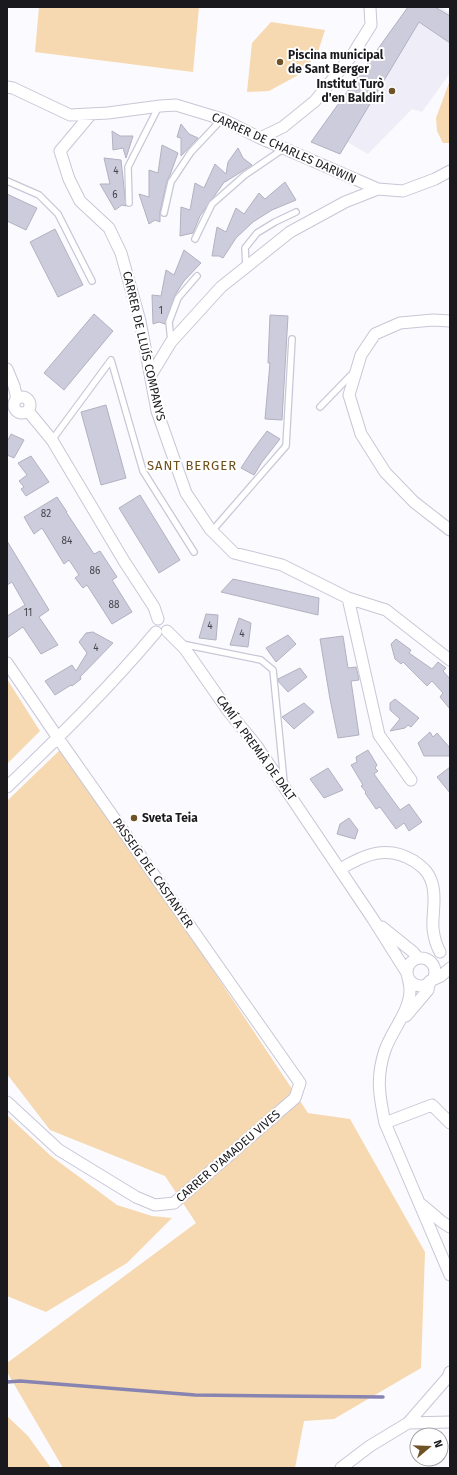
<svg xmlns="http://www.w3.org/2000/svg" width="457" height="1475" font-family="'Fira Sans',sans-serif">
  <rect width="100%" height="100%" fill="#fbfafe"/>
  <!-- built -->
  <path fill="#efeef8" d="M408,7H441L450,13V73L422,112L412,109L368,154L347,142L340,154L311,142Z"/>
  <!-- green -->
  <path fill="#f6d9b1" d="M39,7H199L193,72L35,52Z
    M271,22L325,30L318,52L302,73L269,91L247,92L252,43Z
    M450,80V143H443L437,131L436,118Z
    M7,679L40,731L7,764Z
    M64,746L308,1113L350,1119L425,1252L421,1368L334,1419L304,1421L295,1468H63L7,1372V1363L196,1223L165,1176L50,1130L7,1074V801Z
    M7,1115L51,1156L117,1205L152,1216L172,1218L127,1263L46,1312L7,1296Z
    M7,1416L28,1436L51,1468H7Z"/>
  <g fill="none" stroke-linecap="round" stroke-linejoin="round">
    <!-- stream -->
    <path stroke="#8884b2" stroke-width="3.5" d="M7,1382L20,1381L195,1395L383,1397"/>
  </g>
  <!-- building -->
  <path fill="#cdccdc" stroke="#b2b1c1" d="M408,7H435L450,16V43L419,22L340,154L311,142Z
    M181,124L189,134L198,138L181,156V138L177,137Z
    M112,131L120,136H133L126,158L123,148L113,150Z
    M162,145L178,153L170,175L167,181L160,212V222L155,220L149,224L139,194L149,197V170L158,173Z
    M238,148L243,158L252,165L225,182V181L200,216L193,233L180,236L181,207L190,210L195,183L204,188L215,164L226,174L228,162Z
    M104,158L121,160L126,206L122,205L115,210L100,184H110Z
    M285,182L296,200L272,210L253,222L236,238L223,258L219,256H212L217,227L226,232L236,208L244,214L259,193L265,199Z
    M7,194L37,208L26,230L7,221Z
    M55,229L83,285L58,297L30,242Z
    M184,250L201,263L184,281L175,295L165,324L159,322L153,324L152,295L161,296L166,270L174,275Z
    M94,314L113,331L64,390L44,373Z
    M270,315L288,316L282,420L265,419L270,363H268Z
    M106,405L126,478L101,485L81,412Z
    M267,431L280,439L262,462L254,475L241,468L252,451Z
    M11,434L24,440L14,458L7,455V442Z
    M31,456L49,482L26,496L21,489L24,487L19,481L27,475L18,463Z
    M140,495L180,560L159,573L119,508Z
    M57,497L67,512H66L94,554L100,551L117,577L112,580L132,612L112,624L87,585L83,588L75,578L79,575L69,560L64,564L42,528L34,534L24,517Z
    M7,541L49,610L39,617L58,645L41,654L23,627L7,638V616L25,605L12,582L7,585Z
    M233,579L319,598L318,615L221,592Z
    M206,614L218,615L216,640L199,638Z
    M239,618L251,623L248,647L230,645Z
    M93,632L113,643L80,677L81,679L72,686L71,685L55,695L45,681L72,665L76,671L87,653L79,642L86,633Z
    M288,635L296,644L276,662L266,648Z
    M343,636L348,668L356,667L358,675L359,680L351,681L359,735L338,738L330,699L320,639Z
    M396,639L411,650L409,653L432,669L438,662L446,668L443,671L450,679V709L440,697L443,693L432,681L427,686L403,662L401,664L395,659L391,644Z
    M300,668L307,677L288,692L278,681V679Z
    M395,699L419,718L411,727L408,725L405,728L390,731L400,719L390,710V703Z
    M304,703L314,712L294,729L282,717Z
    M430,732L433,737L437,733L450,748V756H424L418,743Z
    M368,750L377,765L375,768L378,771L374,774L400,810L409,804L422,822L409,831L404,823L396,829L380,807L376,809L365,793L366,792L361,786L363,785L351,765L357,762L356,757Z
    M450,767V793L437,777Z
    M328,768L343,790L324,798L310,779Z
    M349,818L358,830L355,839L337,834L340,824Z"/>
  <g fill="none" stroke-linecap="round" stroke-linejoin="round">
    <!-- service casing -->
    <g stroke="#c8c7d7" stroke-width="8">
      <path id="service" d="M7,181L39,195L58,214L92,281
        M129,203L128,167L159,106
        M164,213L171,182L191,152L222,119
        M195,239L212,204L245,175L283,149
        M246,267L245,248L257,233L275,222L296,212
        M171,341L169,322L178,298L197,276
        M320,407L352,374
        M52,440L111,360L143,471L194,552
        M212,531L286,446L292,339
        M182,644L261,660L273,670L284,782"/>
    </g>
    <!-- minor casing -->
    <g stroke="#c8c7d7" stroke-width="13">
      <path id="minor" d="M7,87L13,88L70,115L108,113L160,106L176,105L222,119L260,138L378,189L403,191L435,179L450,171
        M91,114L60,151L69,179L80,201L109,228L121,253L140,321L157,411L186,493L210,529L234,553L282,565L348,598L386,610L450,660
        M260,138L283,127L315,101L353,54L371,25L370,8
        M450,321L433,320L400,323L375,334L361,355L349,395L361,434L385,472L414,502L450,530
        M7,369L14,386L17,399
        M151,375L171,342L221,287L290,232L345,202L378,189
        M14 405a8 8 0 1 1 16 0a8 8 0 1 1-16 0Z
        M28,411L52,440L124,561L154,607L158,619
        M348,598L379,735L411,780
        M167,631L185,649L229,712L256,745L373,919L407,973
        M7,663L58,738L300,1083L295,1098L174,1203L155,1205L136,1197L59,1150L7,1102
        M7,787C59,737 110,687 156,632
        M340,869C364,855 387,844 414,861C424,868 430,873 433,887C436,901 432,915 433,929C434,937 436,945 440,952
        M382,927L413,952L418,958
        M407 972a14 14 0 1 1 28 0a14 14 0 1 1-28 0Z
        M408,978C409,982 410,986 410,990C410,1011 392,1030 385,1050C376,1077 379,1095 385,1123L450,1275
        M430,981L441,976L450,968
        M406,1016L428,990L429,982
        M385,1123L432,1105L450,1123
        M422,1205L442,1222L450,1227
        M408,1423L450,1422
        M341,1468L370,1446L408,1423L448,1377L450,1372"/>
    </g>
    <!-- service -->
    <use href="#service" stroke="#fff" stroke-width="5.5"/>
    <!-- minor -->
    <use href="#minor" stroke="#fff" stroke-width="11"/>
  </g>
  <!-- markers -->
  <g fill="#6f5226" stroke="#fff" stroke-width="1.5">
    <circle cx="280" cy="62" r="4"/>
    <circle cx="392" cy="91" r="4"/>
    <circle cx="134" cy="818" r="4"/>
  </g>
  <g text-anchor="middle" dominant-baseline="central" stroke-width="4" stroke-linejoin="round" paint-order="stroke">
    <!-- number labels -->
    <g font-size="10" fill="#46464e">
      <text x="116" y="171">4</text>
      <text x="115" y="195">6</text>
      <text x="161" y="311">1</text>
      <text x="46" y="514">82</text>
      <text x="67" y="541">84</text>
      <text x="95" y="571">86</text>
      <text x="114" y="605">88</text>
      <text x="28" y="613">11</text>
      <text x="210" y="626">4</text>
      <text x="242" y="634">4</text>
      <text x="96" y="648">4</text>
    </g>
    <!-- poi labels -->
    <g font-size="12" font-weight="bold" fill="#19191e" stroke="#fff" text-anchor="start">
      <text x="288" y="55">Piscina municipal<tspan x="288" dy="14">de Sant Berger</tspan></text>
      <text x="384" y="84" text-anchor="end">Institut Turò<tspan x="384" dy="14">d'en Baldiri</tspan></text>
      <text x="142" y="818">Sveta Teia</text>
    </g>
    <!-- street labels -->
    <g font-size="12" fill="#19191e" stroke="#fff">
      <text transform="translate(284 148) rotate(24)">CARRER DE CHARLES DARWIN</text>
      <text transform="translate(144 346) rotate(77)">CARRER DE LLUÍS COMPANYS</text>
      <text transform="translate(256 748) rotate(54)">CAMÍ A PREMIÀ DE DALT</text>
      <text transform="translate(153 873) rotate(55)">PASSEIG DEL CASTANYER</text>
      <text transform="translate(228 1156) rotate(-41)">CARRER D'AMADEU VIVES</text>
    </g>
    <!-- neighbourhood labels -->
    <g font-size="13" letter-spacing="1" fill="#6d4d18" stroke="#fff">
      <text x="192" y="465">SANT BERGER</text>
    </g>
  </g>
  <!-- border -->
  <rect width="457" height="1475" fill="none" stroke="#19191e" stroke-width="16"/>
  <!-- north arrow -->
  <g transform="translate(429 1447) rotate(71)"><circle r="19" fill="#ffffff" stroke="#a3a3a5"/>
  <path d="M0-3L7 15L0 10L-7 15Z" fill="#6f5226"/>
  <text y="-6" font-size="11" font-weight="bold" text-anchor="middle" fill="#19191e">N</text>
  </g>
</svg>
